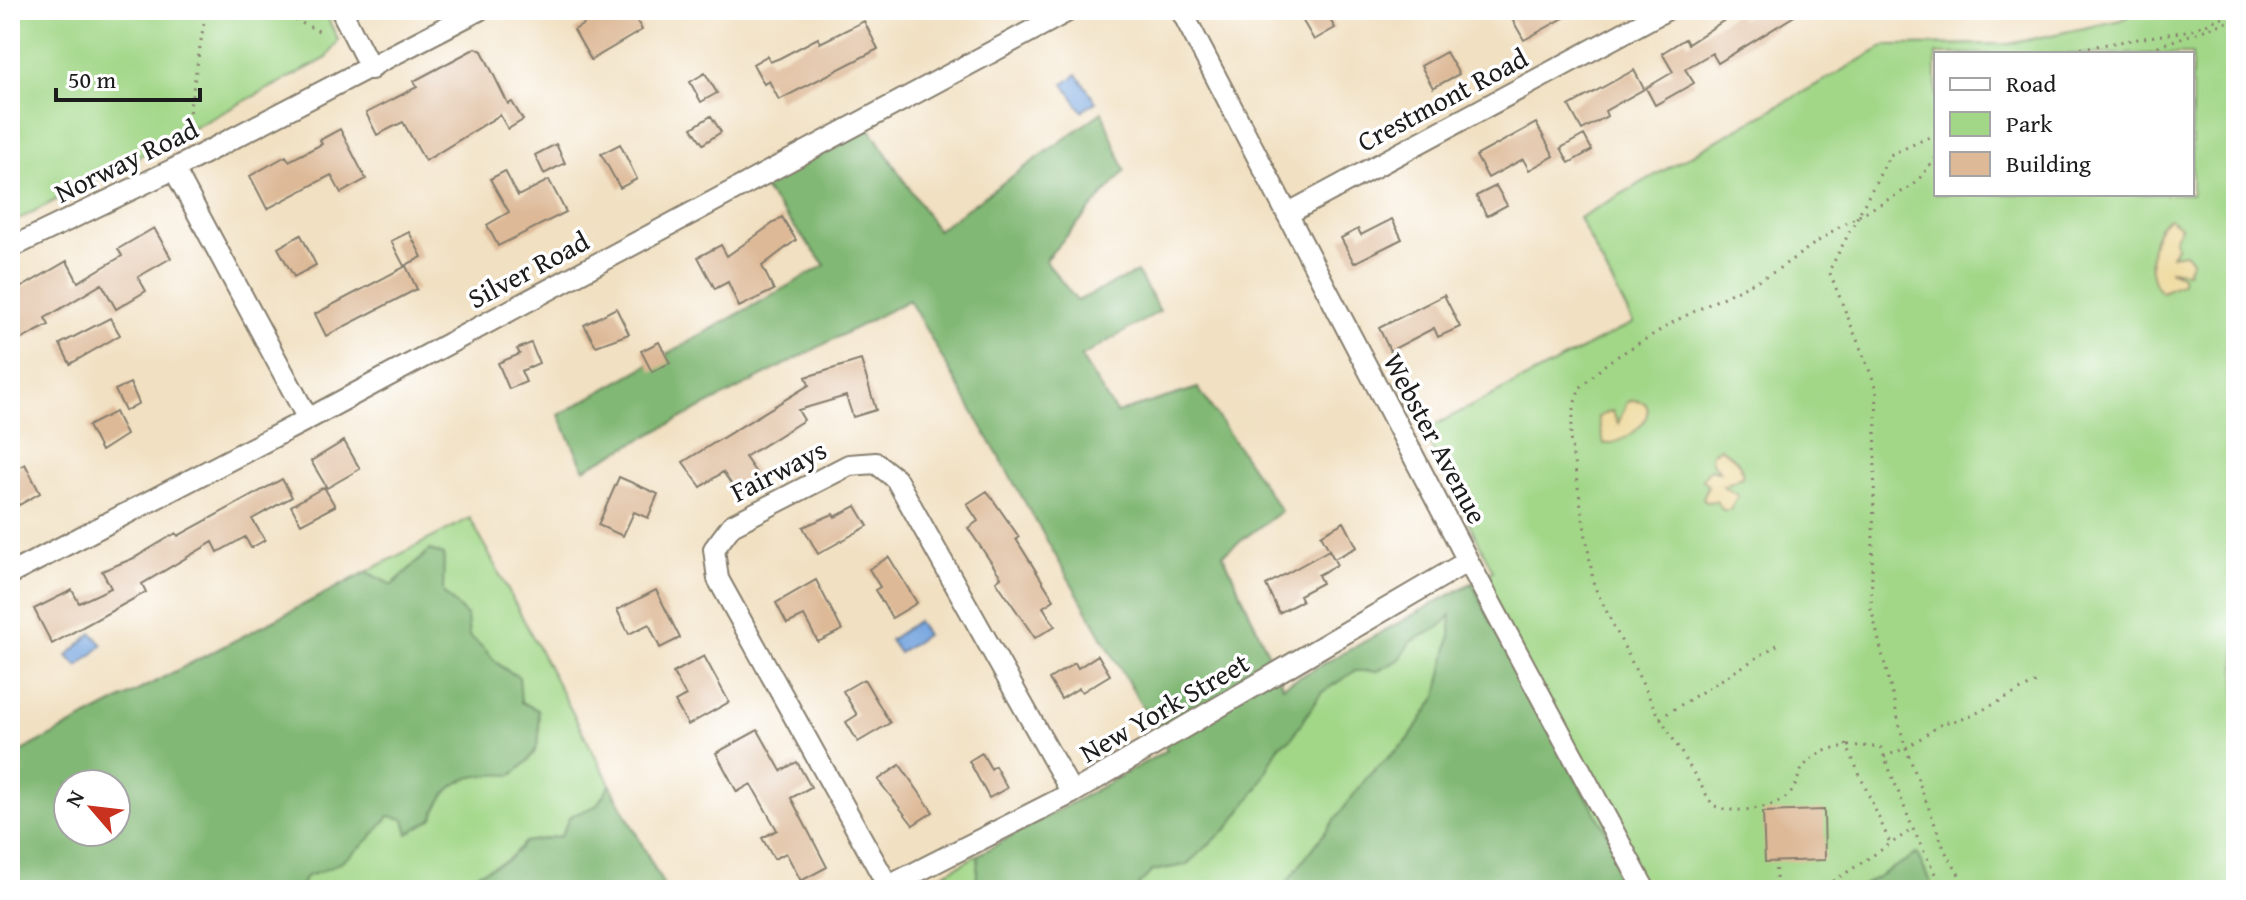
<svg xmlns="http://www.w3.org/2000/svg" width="2246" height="900" font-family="'Gentium Book Plus',serif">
  <rect width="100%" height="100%" fill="#fff"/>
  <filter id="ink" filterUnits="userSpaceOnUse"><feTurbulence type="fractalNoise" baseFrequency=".0125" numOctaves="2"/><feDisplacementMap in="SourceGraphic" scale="16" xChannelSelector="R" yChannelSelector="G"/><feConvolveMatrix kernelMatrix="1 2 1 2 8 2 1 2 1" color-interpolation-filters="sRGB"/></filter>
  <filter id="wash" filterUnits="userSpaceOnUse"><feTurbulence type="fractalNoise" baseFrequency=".006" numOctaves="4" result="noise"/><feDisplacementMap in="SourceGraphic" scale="32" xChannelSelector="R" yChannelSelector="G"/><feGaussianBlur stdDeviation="1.8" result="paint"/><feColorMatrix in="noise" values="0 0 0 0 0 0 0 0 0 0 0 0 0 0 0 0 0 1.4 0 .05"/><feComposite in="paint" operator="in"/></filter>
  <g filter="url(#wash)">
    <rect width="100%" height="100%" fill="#f1e0c1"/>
    <!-- green -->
    <path fill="#a2d788" stroke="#5f7a52" stroke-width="2" fill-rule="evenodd" d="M10,10H324L338,40L327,58L10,224Z
      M2141,10H2236V890H914L1493,571L1423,431L1633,323L1579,218L1887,45L2009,44L2121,20ZM1936,54H2192V194H1936Z
      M470,518L666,890H10V757ZM68,784H116V832H68Z"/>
    <!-- forest -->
    <path fill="#81b874" stroke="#4e6a48" stroke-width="2" fill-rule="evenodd" d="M1102,112L1125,171L1045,260L1077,301L1137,272L1160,311L1081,357L1116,413L1198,388L1281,511L1223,554L1283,686L1472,583L1517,674L1627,868L1596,890H1281L1369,775L1408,740L1437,696L1450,638L1451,615L1440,627L1410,642L1400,659L1378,671H1355L1321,693L1291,739L1280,744L1259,786L1229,827L1186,865L1152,871L1134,890H976L978,855L1167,750L909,300L584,469L559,415L825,265L759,183L870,129L937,230Z
      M430,550L444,555L443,592L467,616L469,636C490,650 492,665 519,677L521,702L538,710C542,743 539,755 512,775C473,772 446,778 433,818L408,834L404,819L389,816C368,844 340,868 307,876L297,890H10V757L367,572L392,585ZM68,784H116V832H68Z
      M610,785L666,890H417L422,883L436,876L452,884L508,860L525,842L561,836L570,816L596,806Z
      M1917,854L1934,890H1855Z"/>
    <!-- sand -->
    <path fill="#eeda9e" stroke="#857b5d" stroke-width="2" d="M2169,218L2181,227L2174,238L2176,247L2171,255L2185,253L2192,260L2187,272L2169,270L2182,276V283L2162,292C2143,279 2149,228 2169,218Z
      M1634,400L1645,403L1648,409C1646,429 1620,444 1604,444L1598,417L1612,411L1618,424L1627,402Z
      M1720,448C1731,455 1744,463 1742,477L1723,486L1738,496L1730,510H1723L1716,501L1706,502L1703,498L1708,486L1702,479L1710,469L1720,472L1711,460L1712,453Z"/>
    <!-- water -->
    <path fill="#75a4de" stroke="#48607d" stroke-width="2" d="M1077,74L1096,102L1082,111L1064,84Z
      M917,621L926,635L899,653L890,640Z
      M92,633L103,645L78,667L67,656Z"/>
    <g id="blocks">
      <!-- building -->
      <path fill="#ddb997" d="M576,10H608L612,19L631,10L642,30L591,60L574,30L584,24Z
        M1316,10H1324L1335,28L1314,40L1301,18Z
        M1527,10H1578L1524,40L1512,19Z
        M1757,10H1804L1718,63L1712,53L1685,69L1694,83L1655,105L1646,88L1673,72L1662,53L1685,39L1688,44L1737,12L1741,19Z
        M864,21L878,49L779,100L769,81L764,84L753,64L767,56L770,62L780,58L818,38L820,43Z
        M476,48L482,51L508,104L512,102L523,120L508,129L500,115L425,161L403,122L377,135L366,113L417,87L414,81Z
        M1446,52L1459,74L1433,88L1421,66Z
        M1634,70L1644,89L1605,111L1607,116L1582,130L1569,106Z
        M705,73L717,93L701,102L690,82Z
        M711,116L721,132L703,144L692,128Z
        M1536,123L1554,156L1529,170L1523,159L1488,178L1476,156Z
        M340,129L366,179L341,193L331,175L267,209L250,176L286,156L289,161L322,144L320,140Z
        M1584,135L1592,150L1569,163L1561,148Z
        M556,144L565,163L544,174L535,155Z
        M620,144L637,179L620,188L601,154Z
        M505,171L518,196L549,180L566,212L498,246L487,225L509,212L490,179Z
        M1496,186L1507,205L1487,216L1476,196Z
        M782,217L796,240L762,266L774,290L739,307L728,282L715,289L698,257L721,245L727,256Z
        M1392,219L1402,239L1354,263L1341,238L1358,229L1361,235Z
        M154,228L171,258L138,277L146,291L116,309L102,284L45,318L49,325L10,345V294L67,261L78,282L122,256L118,249Z
        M409,232L422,257L404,266L391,241Z
        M301,235L316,265L294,277L278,248Z
        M406,266L417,289L326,336L315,314Z
        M1444,295L1460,327L1438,337L1434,328L1390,351L1379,328Z
        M616,308L629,334L596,346L584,325Z
        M110,318L120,335L70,364L60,344Z
        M659,342L670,363L652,372L641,351Z
        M531,343L539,363L521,371L526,382L509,389L498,363L520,354L517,349Z
        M861,360L876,410L853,417L846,396L798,410L804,420L745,457L763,483L741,498L723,472L701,487L683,462L809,385L806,377Z
        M130,383L139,403L125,411L115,390Z
        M115,412L126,435L101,451L88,426Z
        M344,441L360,469L327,488L311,461Z
        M25,464L40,493L19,505L10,488V472Z
        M619,477L658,494L648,518L634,512L623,536L598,525Z
        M282,479L292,497L252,519L265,540L251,548L245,537L218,552L213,542L142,584L146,592L52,644L34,609L72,590L79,603L111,588L102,571L134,558L176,533L178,536Z
        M324,487L335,506L301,524L291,506Z
        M987,491L1019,537L1016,539L1054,600L1043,607L1055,626L1035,638L996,581L1001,577L968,528L978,521L967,504Z
        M856,506L868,526L818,554L803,527L833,514L835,517Z
        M1344,522L1357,547L1334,559L1321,535Z
        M1329,550L1337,565L1318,575L1322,583L1299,595L1302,601L1279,613L1266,585Z
        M889,557L917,603L892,618L875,590L880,587L869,569Z
        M816,580L842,630L818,642L804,616L787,624L776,603Z
        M656,590L680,638L660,648L649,624L629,634L617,610Z
        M1098,655L1110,675L1082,692L1079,688L1061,699L1049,679L1075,663L1078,668Z
        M704,656L729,702L688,725L675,702L686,696L673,673Z
        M864,679L890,723L858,742L846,722L857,715L843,691Z
        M758,730L781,771L797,762L811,787L791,798L827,867L801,881L786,853L774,859L762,838L777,830L751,784L737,792L716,753Z
        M982,753L991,769L995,766L1007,788L989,798L969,761Z
        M900,765L933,812L913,825L878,780Z
        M1824,810L1825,860L1765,862L1763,812Z"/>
    </g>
  </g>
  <g filter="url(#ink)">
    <use href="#blocks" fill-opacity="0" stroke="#867e6e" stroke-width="2"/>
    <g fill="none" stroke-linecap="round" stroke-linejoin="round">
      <!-- minor casing -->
      <g stroke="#867e6e" stroke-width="24">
        <path id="minor" d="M341,10L371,69
          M1181,10L1468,561L1645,890
          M174,169L308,419
          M1287,214L1666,10
          M10,248L174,169L479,10
          M10,574L308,419L1070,10
          M888,886L718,579L714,549L732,525L849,465L876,463L896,479L1072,793
          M881,890L1072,793L1468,561"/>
      </g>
      <!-- path -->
      <path stroke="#867e6e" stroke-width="3" stroke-dasharray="2 6" stroke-linecap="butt" d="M273,10L321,32
        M2066,54L2083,48L2192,30L2236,11
        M2135,54L2236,19
        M188,120L206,10
        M1936,134L1890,155L1829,271L1877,389L1871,608L1904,743L1945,851L1968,890
        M1936,158L1914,185L1837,228L1774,272L1677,320L1608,362L1580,388L1575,402L1570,438L1594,586L1654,707L1712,804C1728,816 1771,809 1788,796C1796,789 1797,778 1802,769C1820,743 1854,744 1881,748L1913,829L1943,890
        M1660,718L1782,642
        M1846,744L1890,843
        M1884,757L1906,748L1943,723L1967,718L2039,681
        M1775,861L1777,890
        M1820,890L1913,829"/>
      <!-- minor -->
      <use href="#minor" stroke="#fff" stroke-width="20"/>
    </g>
  </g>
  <g text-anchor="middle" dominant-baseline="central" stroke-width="7" stroke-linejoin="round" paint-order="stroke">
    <!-- street labels -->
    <g font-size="28" fill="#1c1c1c" stroke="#fff">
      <text transform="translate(1442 99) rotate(-28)">Crestmont Road</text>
      <text transform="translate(126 160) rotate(-26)">Norway Road</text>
      <text transform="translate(528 269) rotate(-28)">Silver Road</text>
      <text transform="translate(1436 438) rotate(62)">Webster Avenue</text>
      <text transform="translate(778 470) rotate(-27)">Fairways</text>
      <text transform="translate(1164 707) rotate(-30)">New York Street</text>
    </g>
  </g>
  <!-- margin -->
  <rect width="2246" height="900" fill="none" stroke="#fff" stroke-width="40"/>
  <!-- legend -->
  <rect x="1934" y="52" width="260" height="144" fill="#ffffff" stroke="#a4a4a4" stroke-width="2"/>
  <rect x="1950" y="78" width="40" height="12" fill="#ffffff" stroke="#a4a4a4" stroke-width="2"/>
  <text x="2006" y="92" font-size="24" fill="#1c1c1c">Road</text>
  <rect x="1950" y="112" width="40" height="24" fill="#a2d788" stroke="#a4a4a4" stroke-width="2"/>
  <text x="2006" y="132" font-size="24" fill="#1c1c1c">Park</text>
  <rect x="1950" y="152" width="40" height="24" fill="#ddb997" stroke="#a4a4a4" stroke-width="2"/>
  <text x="2006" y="172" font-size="24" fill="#1c1c1c">Building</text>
  <!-- north arrow -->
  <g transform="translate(92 808) rotate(298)"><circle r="38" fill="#ffffff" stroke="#a4a4a4" stroke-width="2"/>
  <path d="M0-6L14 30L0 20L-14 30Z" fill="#c8321e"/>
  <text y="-12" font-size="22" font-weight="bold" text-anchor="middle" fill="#1c1c1c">N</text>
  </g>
  <!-- scale -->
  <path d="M56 88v12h144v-12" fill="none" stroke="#1c1c1c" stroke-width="4"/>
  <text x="68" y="88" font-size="24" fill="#1c1c1c" stroke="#ffffff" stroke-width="6" paint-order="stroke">50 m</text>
</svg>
